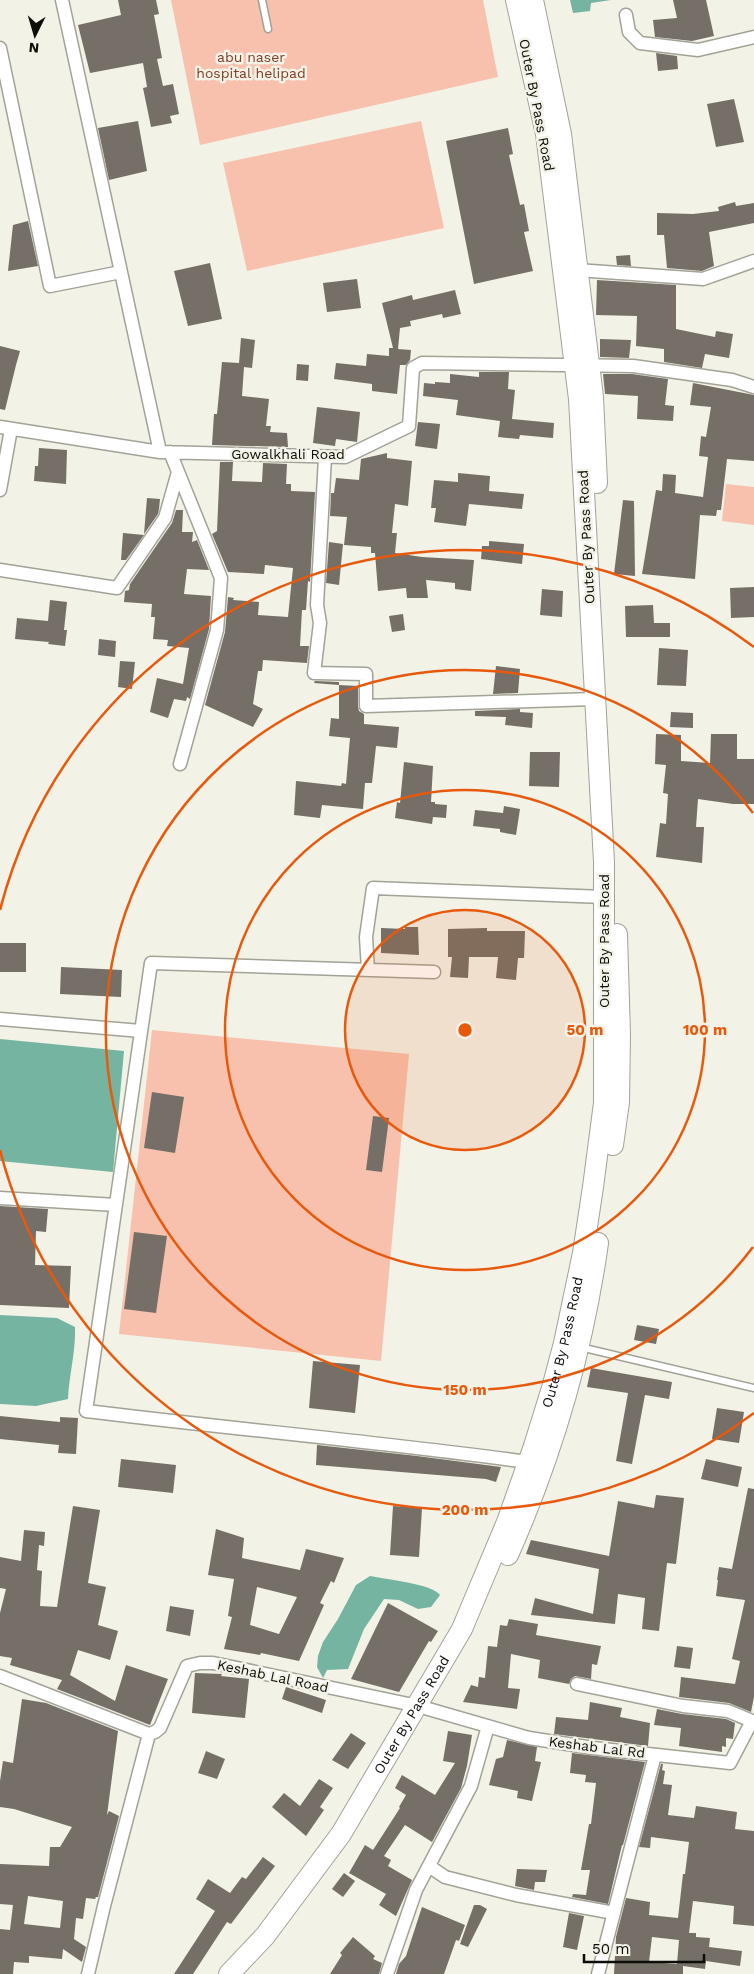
<svg xmlns="http://www.w3.org/2000/svg" width="754" height="1974" font-family="'Work Sans',sans-serif">
  <rect width="100%" height="100%" fill="#f2f2e7"/>
  <!-- green -->
  <path fill="#f8c1ae" d="M171,0H483L498,77L200,145Z
    M421,121L444,228L247,271L223,163Z
    M726,484L754,487V525L722,521Z
    M152,1030L409,1054L381,1361L119,1334Z"/>
  <!-- water -->
  <path fill="#74b4a1" d="M570,0H611L591,3L590,11L573,13Z
    M0,1039L124,1051L113,1172L0,1161Z
    M0,1315L57,1318L75,1327C76,1351 69,1375 68,1399L36,1406L0,1404Z
    M370,1576C384,1579 433,1584 440,1595L431,1607L418,1609L399,1600L384,1599L364,1629L348,1669L327,1670L323,1678L317,1667L318,1656L323,1642L338,1619L356,1585Z"/>
  <!-- building -->
  <path fill="#756f67" fill-rule="evenodd" d="M118,0H156L159,14L154,15L162,58L157,59L163,86L173,84L179,114L170,116L172,123L151,127L143,88L147,87L143,63L90,73L78,25L121,15Z
    M673,0H706L714,36L692,41L655,37L653,20L677,18Z
    M656,53L677,56L678,69L658,71Z
    M734,99L744,142L716,147L707,104Z
    M138,121L147,171L109,180L98,128Z
    M508,128L513,154L509,155L520,205L524,204L529,231L524,232L533,271L474,284L446,141Z
    M735,202L736,206L754,203V223L709,232L714,266L702,271L667,268L664,235H657V213L693,214L719,211L718,207Z
    M28,221L38,266L8,271L13,225Z
    M630,255L631,266L617,265L616,256Z
    M210,263L222,319L188,326L174,271Z
    M357,279L361,308L327,312L323,283Z
    M597,280L676,285V329L715,337L716,331L733,334L729,358L705,354L702,368L664,362V349L636,346L637,316L596,315Z
    M455,290L461,314L443,318L442,314L410,321L411,326L400,328L398,349L411,350L410,360L406,365H400L397,394L372,391V384L334,379L336,363L366,366L367,354L389,356V348H393L382,303L412,295L413,300Z
    M241,338L255,340L252,368L244,367L242,396L269,399L266,426H271L270,432L287,433L288,447L212,445L214,414H217L222,362L239,363Z
    M600,339L631,340L629,358L600,357Z
    M0,346L20,351L16,365L5,410L0,409Z
    M297,364L309,365L308,381L296,380Z
    M479,372H509L508,389L515,390L512,419L554,423L553,438L520,435L519,439L498,437L500,421L456,415L458,400L423,396L424,383L435,384V382L450,383V374L479,377Z
    M603,374H632L668,379L665,405L674,406L673,421L637,419L638,396L605,394Z
    M693,383L754,395V461L727,459L721,510H717L716,516L700,515L695,579L642,574L656,490L662,491L663,474L676,475L675,493L703,497L708,457L699,456L701,436L706,437L711,407L690,405Z
    M317,407L360,412L357,442L336,439L335,446L313,443Z
    M418,422L440,424L437,449L415,446Z
    M39,448L67,450L66,484L34,481L35,466H38Z
    M387,453V458L412,461L408,506L395,504L392,533H397L395,553L422,557L474,560L471,591L455,589V583L426,580L428,598H407L406,588L378,591L375,553H371V547L344,545L347,517L330,516L331,493H334L336,478L359,480L361,459Z
    M220,462H233L232,481L262,482L263,463L287,464L286,484H291V491L315,492L310,582L308,581L306,610H302L300,646H309L307,663L263,660L262,671H258L253,704L263,709L253,727L205,705L225,632L228,597L234,598L233,600L259,602L258,615L288,617L293,568L265,565L264,574L228,572L212,534L217,531Z
    M458,473L490,476L489,491L524,494L522,509L469,504L466,526L434,522L436,508H431L434,480L458,482Z
    M147,498L160,499L159,509L158,514L144,534Z
    M623,500L634,501L635,576L614,574Z
    M176,510H183L182,532H193L192,542L197,540L209,570L187,569L184,594L211,596L209,629L190,699L187,697L186,701L174,699L168,718L150,712L157,678L183,684L189,648L167,646L168,640L153,639L155,617H151L152,604L124,602L125,591L129,590L130,584L172,523Z
    M123,533L144,535L126,560H121Z
    M489,541L524,544L522,564L481,559L482,546H489Z
    M329,542L343,544L339,585L326,583Z
    M754,587V617L731,618L730,588Z
    M542,589L563,591L562,617L540,615Z
    M50,600L67,602L64,630H67L65,646L48,644L49,642L15,639L17,618L48,621Z
    M653,605L654,623H670V637H626L625,606Z
    M403,614L405,630L392,632L389,616Z
    M99,639L116,641L115,657L98,655Z
    M659,648L688,650L686,686L657,685Z
    M120,661L135,662L132,689L118,687Z
    M496,666L520,669L518,693L493,694Z
    M315,681L339,682V685L358,686V706L359,711L364,714V724L399,727L397,748L376,746L372,783H365L363,809L322,805L320,818L294,815L296,781L341,786L342,783L346,784L350,738L329,736L331,718L339,719V685L314,683Z
    M520,709V712L533,713L532,728L505,725L506,717L475,716V711Z
    M671,712L693,713V728L670,727Z
    M656,734L681,735V761L710,763L711,734H737V759H754V804H733L698,799L696,827H704L702,863L656,857L660,823L666,824L668,794L663,793L666,765L655,764Z
    M530,752H560L559,787L529,786Z
    M404,762L433,766L431,802H435V804L447,805L446,818L433,817L432,824L395,818L397,802L400,803Z
    M504,806L520,809L516,835L500,832V829L473,826L475,810L503,813Z
    M405,927H418L419,955L381,953V928L405,929Z
    M487,928V931H525L524,958H518L516,980L496,978L498,957H469L468,978L450,977L452,957H448V929Z
    M0,943H26V972H0Z
    M61,967L122,970L121,997L60,994Z
    M152,1092L184,1097L175,1153L144,1148Z
    M373,1116L389,1118L382,1172L366,1170Z
    M0,1206L48,1209L46,1232L36,1231L35,1265L71,1266L69,1308L0,1305Z
    M134,1232L167,1236L156,1313L124,1309Z
    M637,1325L659,1329L656,1344L634,1340Z
    M313,1361L360,1365L355,1413L309,1408Z
    M591,1368L672,1382L669,1399L645,1395L632,1464L616,1461L628,1393L587,1387Z
    M717,1408L744,1412L739,1443L712,1439Z
    M0,1416L60,1422V1417L78,1418L76,1454L58,1453L59,1445L0,1439Z
    M317,1445L417,1456L501,1467L496,1482L486,1479L316,1465Z
    M121,1459L176,1465L173,1493L118,1487Z
    M706,1459L742,1467L738,1487L701,1479Z
    M748,1488L754,1489V1697L751,1712L729,1703L679,1697L681,1677L735,1684L740,1661L732,1659L745,1600L716,1596L718,1580H717L719,1567L732,1569Z
    M656,1495L684,1498L676,1564L667,1563L659,1631L642,1629L645,1598L618,1594L615,1624L531,1615L535,1598L593,1614L599,1569L526,1554L531,1540L609,1556L618,1501L654,1508Z
    M73,1506L100,1510L88,1583L106,1587L98,1625L118,1631L110,1660L78,1650L70,1675L115,1701L126,1665L168,1679L150,1725L57,1689L62,1680L10,1665L12,1658L0,1656V1613L6,1589L0,1588V1557L21,1561L24,1530L45,1532L44,1546L39,1545L37,1570L42,1571L40,1606L57,1607Z
    M393,1506L422,1508L419,1557L390,1555Z
    M216,1529L244,1538L242,1558L300,1570L306,1549L344,1558L334,1583L331,1581L320,1603L324,1605L299,1661L261,1653L260,1655L224,1649L232,1617L228,1616L234,1579L208,1575ZM257,1587L297,1597L279,1634L250,1625Z
    M388,1603L438,1631L431,1642L429,1641L399,1692L351,1679Z
    M170,1606L194,1610L190,1636L166,1631Z
    M509,1619L538,1624L536,1635L601,1646L597,1665L592,1664L591,1679L575,1676L571,1679L569,1684L538,1678L540,1660L511,1654L508,1688L520,1689L517,1709L463,1702L471,1685L478,1687L479,1677L485,1678L488,1646L497,1647L500,1625L507,1626Z
    M677,1646L693,1648L690,1669L674,1667Z
    M195,1673L222,1674L221,1676L249,1679L245,1718L192,1713Z
    M286,1687L326,1700L322,1713L282,1699Z
    M22,1699L46,1703L118,1731L107,1815L109,1811L119,1816L98,1897H96L95,1899L86,1898L83,1919L76,1918L74,1939L86,1947L82,1962L63,1949L62,1959L29,1956V1963L14,1962L13,1974H0V1929L10,1930L13,1905L0,1904V1864L49,1866L50,1847H60L72,1827L14,1809L0,1807V1781L3,1761L13,1763ZM28,1896L63,1901L60,1928L24,1924Z
    M590,1702L622,1708L620,1717L650,1723L648,1746L554,1734L556,1717L588,1720Z
    M657,1709L682,1714L726,1719L735,1723L733,1739L726,1738V1747L722,1746V1752L679,1746L681,1728L654,1725Z
    M448,1731L472,1735L467,1766L461,1788L432,1842L405,1825L384,1856L391,1860L388,1866L412,1880L396,1916L379,1905L386,1894L349,1873L365,1845L373,1850L400,1808L399,1807L406,1795L395,1788L402,1775L435,1795L455,1763L443,1761Z
    M351,1733L366,1743L348,1769L332,1760Z
    M507,1740L537,1747L535,1761L541,1762L532,1801L517,1798L518,1791L489,1785L496,1759L503,1757Z
    M206,1751L225,1759L217,1779L198,1773Z
    M572,1753L645,1762L623,1845H622L608,1904L572,1897L573,1894L586,1895L590,1870H581L589,1824H591L596,1783L585,1782L586,1775L570,1773Z
    M661,1764H663L662,1770L665,1771L663,1784L672,1785L668,1815L694,1818L696,1806L737,1812L735,1829L754,1831V1926L733,1924L734,1906L693,1901L689,1933H696V1937L710,1938L709,1947L742,1951L740,1966L706,1961L705,1969L683,1966V1974H614L616,1937L626,1898L650,1902L649,1915L678,1918L683,1874H685L689,1842L651,1837L650,1848L639,1847ZM652,1937L679,1940L677,1964L649,1962Z
    M319,1779L333,1788L320,1807L324,1810L306,1836L272,1807L284,1793L300,1806Z
    M263,1857L275,1866L231,1924L227,1922L193,1974H174L215,1911L196,1899L208,1879L230,1893L242,1877L246,1879Z
    M517,1869L547,1870L545,1882H535L534,1890L515,1886Z
    M344,1873L355,1881L343,1897L332,1889Z
    M474,1905H480L487,1909L468,1947L460,1944Z
    M422,1907L465,1925L459,1941L456,1940L444,1974H396L399,1964L406,1956Z
    M569,1913L584,1916L577,1950L563,1947Z
    M353,1937L375,1956L373,1959L382,1963L379,1974H330L342,1955L340,1953Z"/>
  <g fill="none" stroke-linecap="round" stroke-linejoin="round">
    <!-- lane casing -->
    <g stroke="#a2a297" stroke-width="9">
      <path id="lane" d="M262,0L268,29
        M580,1347L754,1388"/>
    </g>
    <!-- street casing -->
    <g stroke="#a2a297" stroke-width="15">
      <path id="street" d="M62,0L160,452
        M626,15L629,32L640,43L698,50L754,37
        M0,48L50,286L121,272
        M577,270L703,279L754,261
        M0,427L160,452L345,457L409,426L413,368L422,363L633,366L732,380L754,387
        M170,452L221,578L217,630L180,764
        M325,457L317,605L320,623L314,673L366,674V706L594,699
        M0,490L11,429
        M0,570L117,588L165,518L178,472
        M368,970L366,937L373,888L604,897
        M434,972L151,963L86,1411C233,1429 381,1442 528,1462
        M0,1019L141,1031
        M0,1198L116,1205
        M0,1676L149,1734L155,1732L160,1728L187,1666L200,1663H213L418,1706L529,1738L593,1748L730,1763L752,1721H754
        M577,1684L683,1706L728,1711L752,1721
        M429,1866L445,1877L516,1895L614,1913
        M88,1974L104,1906L149,1734
        M387,1974L416,1890L471,1786L488,1726
        M598,1974L655,1755"/>
    </g>
    <!-- primary casing -->
    <g stroke="#a2a297" stroke-width="22">
      <g id="primary">
        <path d="M533,0L561,134L593,397L597,483"/>
        <path d="M613,1145L619,1102L620,1035L617,934"/>
        <path d="M508,1555C552,1456 583,1350 598,1243"/>
        <path id="s1" d="M229,1974L265,1936L341,1834L462,1629L507,1522L534,1446L552,1388L564,1343L583,1253L593,1187L604,1103V862L579,399L546,134L516,0"/>
      </g>
    </g>
    <!-- lane -->
    <use href="#lane" stroke="#fff" stroke-width="6"/>
    <!-- street -->
    <use href="#street" stroke="#fff" stroke-width="12"/>
    <!-- primary -->
    <use href="#primary" stroke="#fff" stroke-width="20"/>
  </g>
  <!-- distance rings -->
  <circle cx="465" cy="1030" r="120" fill="#e8590c" fill-opacity=".12"/>
  <g fill="none" stroke="#e8590c" stroke-width="2.5">
    <circle cx="465" cy="1030" r="120"/>
    <circle cx="465" cy="1030" r="240"/>
    <path d="M753 1247A360 360 0 1 1 753 813"/>
    <path d="M754 1413A480 480 0 0 1 0 1150M0 910A480 480 0 0 1 754 647"/>
  </g>
  <g text-anchor="middle" dominant-baseline="central" stroke-width="5" stroke-linejoin="round" paint-order="stroke">
    <!-- park labels -->
    <g font-size="14" fill="#813d25" stroke="#f2f2e7">
      <text x="251" y="57">abu naser<tspan x="251" dy="16">hospital helipad</tspan></text>
    </g>
    <!-- street labels -->
    <g font-size="14" fill="#0d0d09" stroke="#f2f2e7">
      <text transform="translate(537 105) rotate(79)">Outer By Pass Road</text>
      <text x="288" y="454">Gowalkhali Road</text>
      <text transform="translate(586 537) rotate(-93)">Outer By Pass Road</text>
      <text transform="translate(604 941) rotate(-90)">Outer By Pass Road</text>
      <text stroke="none"><textPath href="#s1" startOffset="722">Outer By Pass Road</textPath></text>
      <text transform="translate(273 1676) rotate(12)">Keshab Lal Road</text>
      <text stroke="none"><textPath href="#s1" startOffset="318">Outer By Pass Road</textPath></text>
      <text transform="translate(597 1747) rotate(7)">Keshab Lal Rd</text>
    </g>
  </g>
  <circle cx="465" cy="1030" r="8" fill="#e8590c" stroke="#f2f2e7" stroke-width="2.5"/>
  <g font-size="15" text-anchor="middle" font-weight="bold" fill="#e8590c" stroke="#f2f2e7" stroke-width="5" stroke-linejoin="round" paint-order="stroke">
    <text x="585" y="1035">50 m</text>
    <text x="705" y="1035">100 m</text>
    <text x="465" y="1395">150 m</text>
    <text x="465" y="1515">200 m</text>
  </g>
  <!-- north arrow -->
  <g transform="translate(35 35) rotate(185)" stroke="#f2f2e7" stroke-width="4" paint-order="stroke">
  <path d="M0-4L9 19L0 12L-9 19Z" fill="#0d0d09"/>
  <text y="-8" font-size="14" font-weight="bold" text-anchor="middle" fill="#0d0d09">N</text>
  </g>
  <!-- scale -->
  <path d="M584 1954v8h120v-8" fill="none" stroke="#0d0d09" stroke-width="2.5"/>
  <text x="592" y="1954" font-size="15" fill="#0d0d09" stroke="#f2f2e7" stroke-width="4" paint-order="stroke">50 m</text>
</svg>
